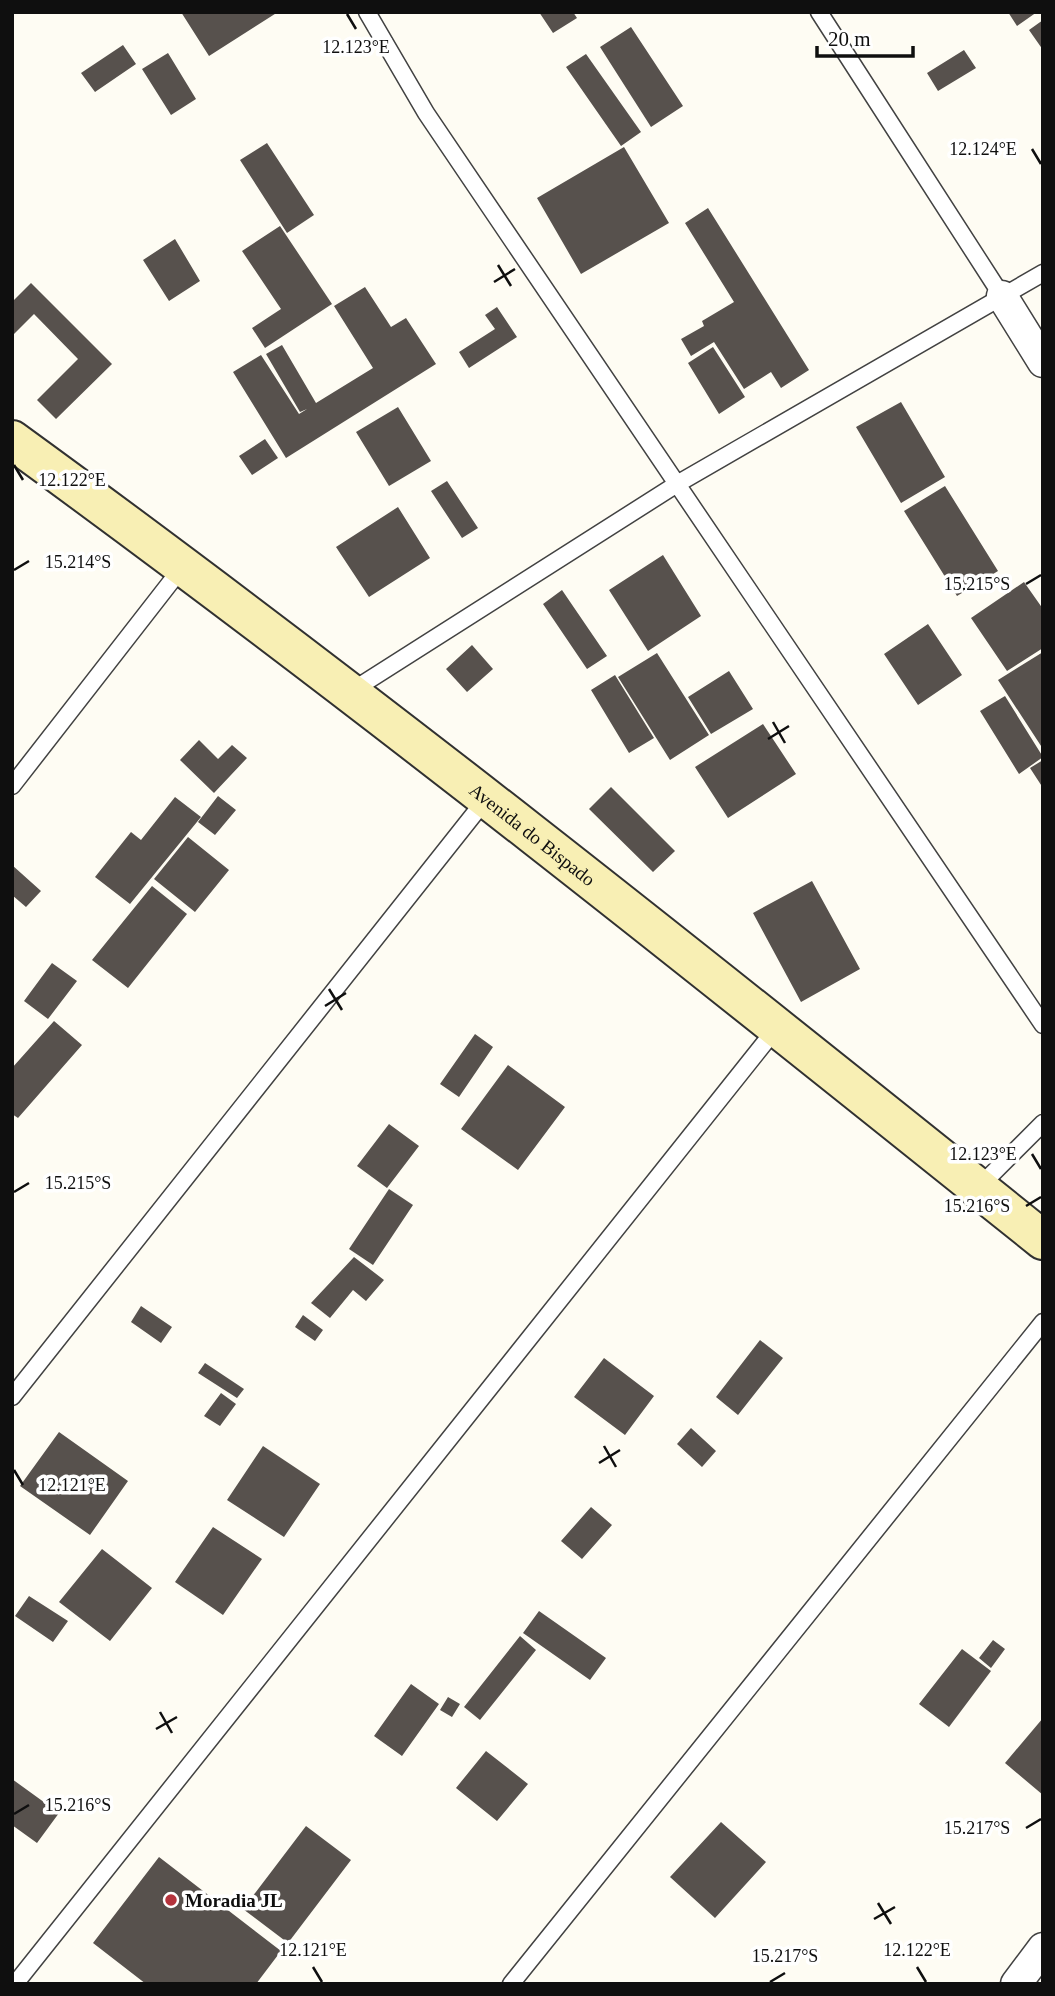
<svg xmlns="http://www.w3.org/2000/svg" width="1055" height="1996" font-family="'Times New Roman',serif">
  <rect width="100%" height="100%" fill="#fefcf3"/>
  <!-- building -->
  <path fill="#57514d" d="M181,12H278L209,56Z
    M539,12H573L577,18L553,33Z
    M1008,12H1037L1017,26Z
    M1043,20V50L1029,30Z
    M631,27L683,106L651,127L600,47Z
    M123,45L136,64L95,92L81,73Z
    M964,50L976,68L938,91L927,73Z
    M168,53L196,99L171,115L142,69Z
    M586,54L641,132L621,146L566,67Z
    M267,143L314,215L287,233L240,160Z
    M624,147L669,223L581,274L537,198Z
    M708,208L809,370L781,388L771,372L744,389L714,342L691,356L681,339L704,326L702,321L734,302L685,223Z
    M280,226L332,304L265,348L252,328L281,309L242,251Z
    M175,239L200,281L169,301L143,260Z
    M31,283L112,364L56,419L37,400L78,359L34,314L12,336V302Z
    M365,287L391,327L406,318L436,364L286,458L233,372L261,355L299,414L307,409L300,412L266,354L282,345L316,403L373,368L334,306Z
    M497,307L517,337L469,368L459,352L495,329L485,315Z
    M713,347L745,397L719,414L688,363Z
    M901,402L945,477L901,503L856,427Z
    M398,407L431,461L389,486L356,432Z
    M265,439L278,458L252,475L239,456Z
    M447,481L478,528L462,538L431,491Z
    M945,486L998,571L957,596L904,511Z
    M398,507L430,558L369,597L336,547Z
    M663,555L701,616L648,651L609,590Z
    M1024,582L1043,609V648L1007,671L971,618Z
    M562,590L607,656L587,669L543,604Z
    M928,624L962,675L918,705L884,654Z
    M472,645L493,669L467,692L446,669Z
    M1043,652V749L998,680Z
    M657,653L709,735L670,760L618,677Z
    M729,671L753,709L711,734L688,697Z
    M615,675L654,738L629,753L591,690Z
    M1005,696L1043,757L1019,774L980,711Z
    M763,724L796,774L728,818L695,767Z
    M199,740L218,759L232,745L247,758L214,793L180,760Z
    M1043,760V788L1030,768Z
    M611,787L675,851L653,872L589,809Z
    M218,796L236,810L215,835L198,822Z
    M175,797L201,817L130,904L95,877L131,832L141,840Z
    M188,837L229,870L195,912L154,879Z
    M12,865L41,891L26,907L12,895Z
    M812,881L860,969L801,1002L753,913Z
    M152,886L187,914L128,988L92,960Z
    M52,963L77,981L48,1019L24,1001Z
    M54,1021L82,1045L18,1118L12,1114V1068Z
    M475,1034L493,1047L459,1097L440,1084Z
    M508,1065L565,1107L518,1170L461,1129Z
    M389,1124L419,1146L387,1188L357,1166Z
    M389,1189L413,1205L373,1265L349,1249Z
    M354,1257L384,1280L366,1301L353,1290L330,1318L311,1303Z
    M141,1306L172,1327L161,1343L131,1322Z
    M303,1315L323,1330L315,1341L295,1327Z
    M760,1340L783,1358L738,1415L716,1397Z
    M604,1358L654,1396L625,1435L574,1397Z
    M205,1363L244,1389L237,1398L198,1373Z
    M221,1393L236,1404L220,1426L204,1416Z
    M691,1428L716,1451L702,1467L677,1444Z
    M59,1432L128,1481L90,1535L20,1486Z
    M263,1446L320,1484L284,1537L227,1500Z
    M591,1507L612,1525L582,1559L561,1541Z
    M213,1527L262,1559L223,1615L175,1582Z
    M102,1549L152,1588L110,1641L59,1602Z
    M29,1596L68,1621L53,1642L15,1616Z
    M539,1611L606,1658L590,1680L523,1633Z
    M520,1636L536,1650L480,1720L464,1707Z
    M993,1640L1005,1649L991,1668L979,1658Z
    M962,1649L991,1671L949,1727L919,1704Z
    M411,1684L439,1704L402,1756L374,1736Z
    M448,1697L460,1704L452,1717L440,1710Z
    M1043,1718V1795L1005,1763Z
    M486,1751L528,1784L497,1821L456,1788Z
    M12,1779L59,1813L37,1843L12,1825Z
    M721,1822L766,1862L715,1918L670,1877Z
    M306,1826L351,1860L288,1943L243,1909Z
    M159,1857L281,1951L256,1984H146L93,1943Z"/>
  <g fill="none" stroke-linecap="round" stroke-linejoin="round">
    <!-- lane casing -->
    <g stroke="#424242" stroke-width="19">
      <path id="lane" d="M367,12L426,113L1043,1025
        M819,12L1002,296
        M350,692L677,484L1043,273
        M12,786L184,565
        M978,1188L1043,1123
        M12,1397L486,799
        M15,1984L778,1026
        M511,1984L1043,1322"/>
    </g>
    <!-- street casing -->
    <g stroke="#424242" stroke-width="33">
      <path id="street" d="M1002,296L1043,362
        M1016,1984L1043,1948"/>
    </g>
    <!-- secondary casing -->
    <g stroke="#313131" stroke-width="42">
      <g id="secondary">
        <path id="s1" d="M12,440C364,696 704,968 1043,1240"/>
      </g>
    </g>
    <!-- lane -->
    <use href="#lane" stroke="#fff" stroke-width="16"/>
    <!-- street -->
    <use href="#street" stroke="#fff" stroke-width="30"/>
    <!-- secondary -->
    <use href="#secondary" stroke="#f8efb4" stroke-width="38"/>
  </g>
  <!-- ticks -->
  <path fill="none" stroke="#0f0f0f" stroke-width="2.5" d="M347,14L356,29M1032,149L1041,164M498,265L511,286M494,282L515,269M14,465L23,480M14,570L29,561M1026,584L1041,575M773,722L785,743M768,739L789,726M329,989L342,1010M325,1006L346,993M1032,1154L1041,1169M14,1192L29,1183M1026,1206L1041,1197M604,1446L616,1467M599,1463L620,1450M14,1470L23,1485M160,1712L172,1733M156,1729L177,1717M14,1814L29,1805M1026,1828L1041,1819M878,1903L891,1924M874,1919L895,1907M313,1967L322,1982M917,1967L926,1982M770,1982L785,1973"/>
  <!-- markers -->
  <circle fill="#b4333c" stroke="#fff" stroke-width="2.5" cx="171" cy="1900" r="7"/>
  <g text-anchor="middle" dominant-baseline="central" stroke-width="7" stroke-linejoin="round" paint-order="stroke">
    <!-- street labels -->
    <g font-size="19" fill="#0f0f0f" stroke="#fff">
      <text stroke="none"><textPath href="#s1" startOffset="653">Avenida do Bispado</textPath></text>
    </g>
    <!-- poi labels -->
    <g font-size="19" font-weight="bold" fill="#0f0f0f" stroke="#fff" text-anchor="start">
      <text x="185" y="1900">Moradia JL</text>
    </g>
  </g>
  <g font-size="18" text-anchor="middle" fill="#0f0f0f" stroke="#fff" stroke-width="7" stroke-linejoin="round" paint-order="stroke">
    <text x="356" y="53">12.123°E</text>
    <text x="983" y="155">12.124°E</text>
    <text x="72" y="486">12.122°E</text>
    <text x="78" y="568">15.214°S</text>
    <text x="977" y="590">15.215°S</text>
    <text x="983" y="1160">12.123°E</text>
    <text x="78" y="1189">15.215°S</text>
    <text x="977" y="1212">15.216°S</text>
    <text x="72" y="1491">12.121°E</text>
    <text x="78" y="1811">15.216°S</text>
    <text x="977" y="1834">15.217°S</text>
    <text x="313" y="1956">12.121°E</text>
    <text x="917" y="1956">12.122°E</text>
    <text x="785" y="1962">15.217°S</text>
  </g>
  <!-- border -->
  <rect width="1055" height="1996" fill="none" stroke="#0f0f0f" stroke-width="28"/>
  <!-- scale -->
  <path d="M817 46v10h96v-10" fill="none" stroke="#0f0f0f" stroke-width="3.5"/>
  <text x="828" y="46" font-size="21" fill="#0f0f0f" stroke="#ffffff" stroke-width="5" paint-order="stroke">20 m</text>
</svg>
